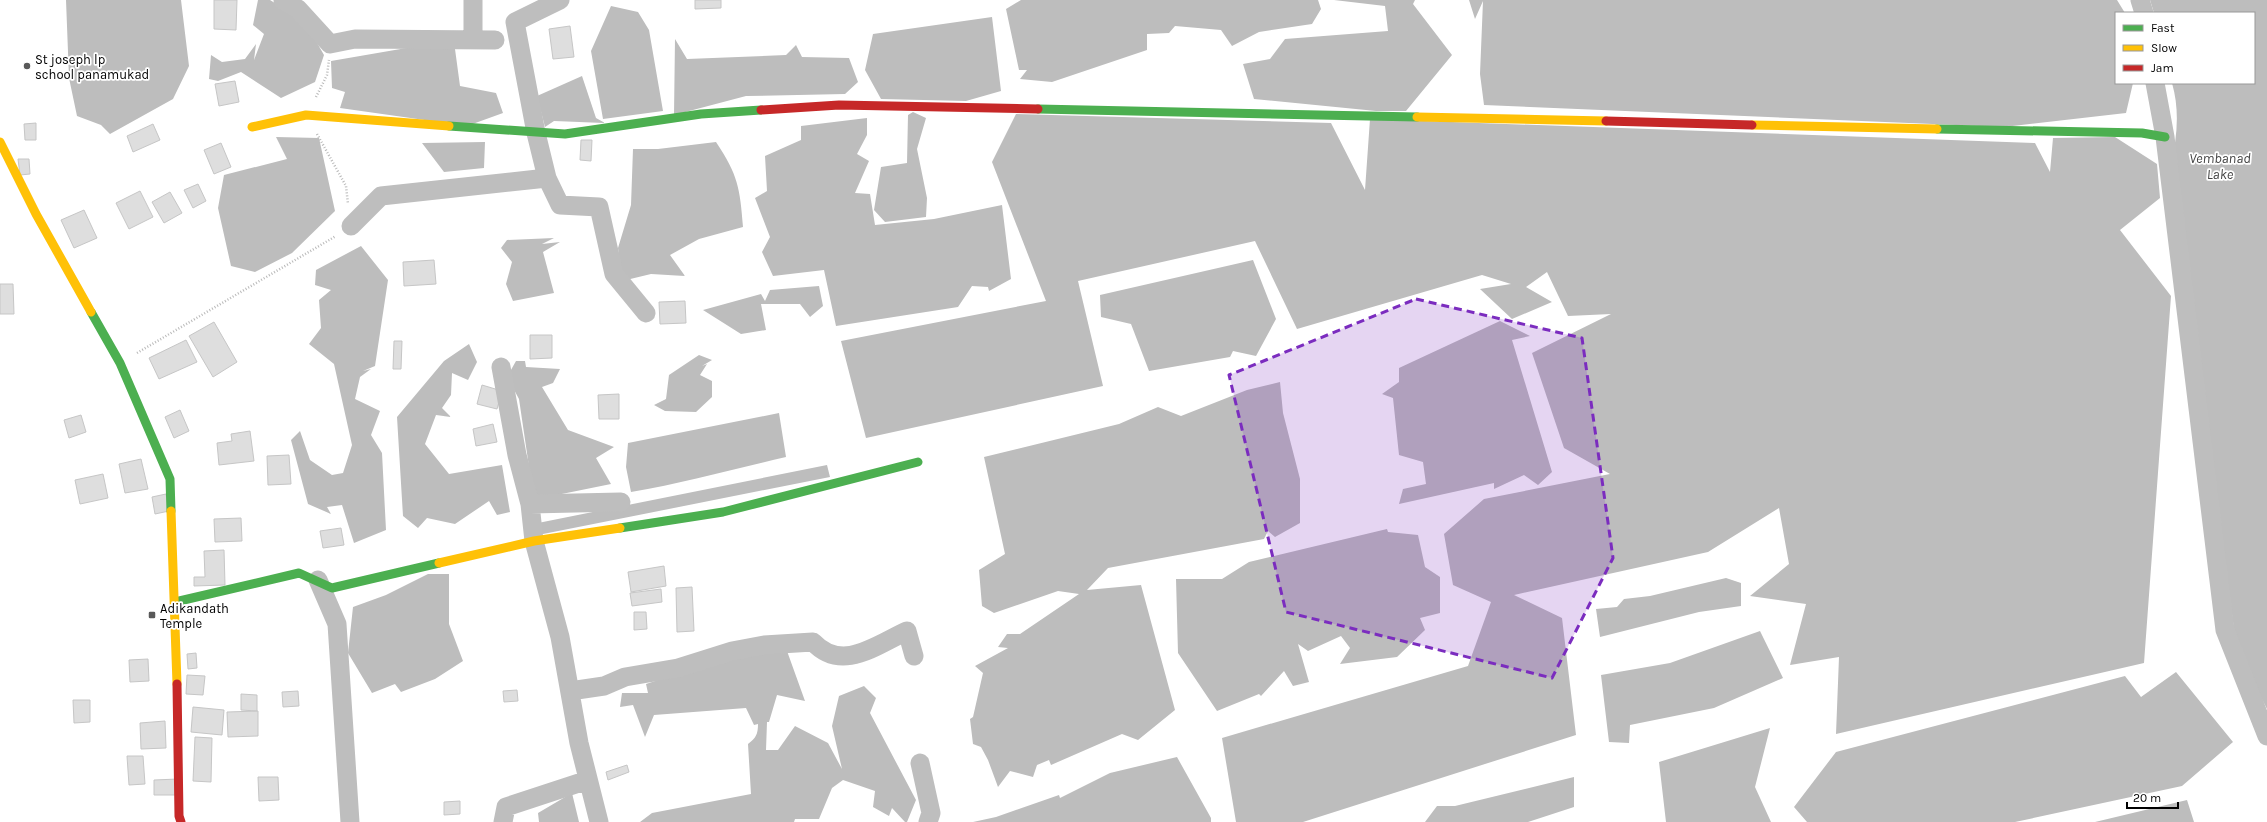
<svg xmlns="http://www.w3.org/2000/svg" width="2267" height="822" font-family="Karla,sans-serif">
  <rect width="100%" height="100%" fill="#fff"/>
  <!-- water -->
  <path fill="#bdbdbd" d="M66,0H181L189,66L173,99L110,134L101,125L77,116L69,78Z
    M258,0H270L305,22L324,55L315,82L281,98L241,72L218,81L209,79L211,55L222,62L245,59L256,44L254,60L264,34L253,25Z
    M1021,0H1318L1321,9L1312,24L1259,32L1232,46L1221,30L1175,26L1169,33L1147,34V50L1052,82L1020,79L1027,70H1019L1006,9Z
    M1334,0H1415L1413,4L1452,55L1406,111H1376L1254,99L1243,64L1270,59L1285,39L1388,31L1385,6Z
    M1469,0H2117L2125,13H2116V83H2133L2126,113L2004,127L1484,105L1480,74L1483,1L1475,19Z
    M2150,0H2267V709L2237,651L2171,165C2177,137 2180,111 2172,83H2254V13H2154Z
    M611,6L638,12L649,30L663,111L603,119L591,51Z
    M992,17L1001,91L966,101L881,99L865,70L873,34Z
    M675,39L687,59L786,55L796,45L802,57L849,58L858,82L845,94L746,96L674,115Z
    M418,46L455,49L460,86L496,93L503,113L467,126L340,108L345,92L332,88L331,61Z
    M582,76L596,118L605,123L554,121L545,127L537,96Z
    M913,112L926,118L917,149L927,198L926,217L885,222L874,210L881,167L907,163L908,115Z
    M1016,114L1331,123L1365,190L1370,119L2035,143L2050,172L2053,138L2115,137L2157,164L2160,198L2120,230L2171,296L2144,663L1836,734L1839,657L1790,665L1806,604L1750,596L1789,564L1779,508L1708,552L1514,595L1562,618L1576,735L1303,822H1236L1222,738L1468,666L1491,602L1453,585L1444,534L1484,499L1610,474L1564,448L1532,353L1611,314L1568,316L1547,272L1526,287L1552,302L1512,319L1480,289L1511,284L1482,275L1297,329L1255,241L1078,281L1103,386L866,438L841,341L1046,301L992,162Z
    M867,118V135L857,154L869,161L855,193L870,194L875,225L934,219L1002,205L1011,279L989,291L988,287L972,286L958,307L836,326L824,270L773,276L762,252L770,237L755,198L767,191L765,156L801,140V126Z
    M276,137L319,138L335,211L292,253L255,272L231,266L218,208L224,175L287,159Z
    M485,142L484,168L444,172L422,143Z
    M716,142C738,175 740,188 743,227L699,239L670,255L685,276L651,274L622,281L618,248L631,205L633,149H658Z
    M554,238L542,244L560,242L543,252L554,293L513,301L506,284L512,262L501,248L507,240Z
    M361,246L388,280L375,366L363,371L371,369L360,377L355,399L380,411L371,435L382,453L386,530L354,543L342,505L327,507L331,514L308,504L291,440L300,431L310,460L332,475L343,473L352,445L334,364L309,344L321,328L319,300L331,290L315,285L316,270Z
    M1253,260L1276,319L1256,356L1233,351L1230,357L1149,371L1131,324L1101,317L1100,295Z
    M819,286L823,306L810,317L800,304H761L766,330L741,334L703,310L761,294L765,301L770,290Z
    M1500,321L1530,336L1512,340L1552,472L1538,485L1524,475L1494,489V483L1399,504L1403,489L1426,484L1423,462L1399,455L1393,398L1382,394L1399,382V368Z
    M469,344L477,362L468,380L452,373L451,395L442,408L451,417L436,415L425,444L449,474L502,465L510,512L497,515L489,501L455,524L427,518L418,528L403,516L397,417L444,361Z
    M699,355L712,360L702,366L707,364L700,375L712,381V397L696,412L665,411L654,405L666,399L669,375Z
    M516,361H525L526,367L560,369L553,383L542,387L568,430L614,447L596,458L611,484L542,498L530,491L532,487L519,399L507,377Z
    M1280,382L1283,413L1300,479V523L1275,537L1268,531L1264,539L1108,568L1087,590L1141,585L1175,710L1138,740L1122,734L1051,765L1049,760L1037,765L1033,777L1010,771L998,787L988,760L981,747L973,744L970,719L973,717L983,673L975,666L1008,648L998,647L1007,634H1020L1079,594L1058,591L994,613L982,606L979,570L1005,554L984,457L1119,424L1158,407L1181,416L1247,390Z
    M779,413L786,457C734,469 683,483 631,492L626,467L628,443Z
    M827,465L830,477L533,536V524Z
    M1387,529L1388,532L1418,535L1425,567L1440,577V613L1420,618L1425,630L1397,657L1340,664L1350,648L1341,636L1308,651L1298,644L1309,682L1293,686L1284,671L1261,696L1259,694L1217,711L1178,653L1176,579H1222L1249,562Z
    M428,574H449V624L463,661L435,679L401,692L395,684L372,693L348,653L353,607L386,595Z
    M1726,578L1741,583V606L1699,612L1600,637L1596,609L1617,607L1624,599L1650,596Z
    M1760,631L1783,678L1714,708L1630,725L1629,743L1609,742L1601,675L1670,663Z
    M764,645L787,651L805,701L777,695L769,722H767L766,750H778L795,726L828,743L842,769L832,726L839,696L864,686L876,698L870,713L916,800L907,822H905L892,808L889,816L873,807L875,791L843,780L832,788L819,819H795L794,822H640L652,813L751,794L748,744C756,738 758,734 758,724L754,725L746,708L654,715L645,737L633,705L620,707L622,693H648L646,684Z
    M2176,672L2233,742L2182,786L2015,822H1807L1794,807L1836,752L2125,676L2141,697Z
    M1770,728L1755,787L1771,822H1666L1659,762Z
    M1177,757L1211,818V822H973L996,817L1059,795L1060,798L1110,773Z
    M1574,777V807L1528,822H1425L1437,806H1455Z
    M572,793L579,822H539L538,813Z
    M2187,800L2194,822H2095Z"/>
  <!-- building -->
  <path fill="#dedede" stroke="#c6c6c6" d="M214,0H237L236,30L214,29Z
    M695,0H721V8L695,9Z
    M570,26L574,57L553,59L549,29Z
    M235,81L239,102L219,106L215,84Z
    M36,123V140H25L24,124Z
    M153,124L160,140L133,152L127,136Z
    M581,140H592L591,161L580,160Z
    M221,143L231,167L214,174L204,150Z
    M18,159H29L30,174L20,175Z
    M198,184L206,201L193,208L184,190Z
    M140,191L153,217L129,229L116,203Z
    M170,192L182,213L164,223L152,202Z
    M84,210L97,238L74,248L61,220Z
    M434,260L436,284L404,286L403,262Z
    M0,284H13L14,314H0Z
    M685,301L686,323L660,324L659,302Z
    M214,322L237,362L213,377L189,336Z
    M530,335H552V358L530,359Z
    M186,340L197,362L159,379L149,358Z
    M394,341H402L401,369H393Z
    M482,385L502,391L497,409L477,404Z
    M619,394V419H599L598,395Z
    M180,410L189,431L174,438L165,417Z
    M81,415L86,432L69,438L64,420Z
    M493,424L497,442L476,446L473,429Z
    M250,431L254,461L219,465L217,443L232,441L231,434Z
    M289,455L291,484L268,485L267,456Z
    M141,459L148,489L125,493L119,464Z
    M103,474L108,498L80,504L75,480Z
    M166,494L169,511L155,514L152,497Z
    M241,518L242,541L215,542L214,519Z
    M341,528L344,545L323,548L320,531Z
    M224,550L225,585L194,586V577H205L204,551Z
    M664,566L666,586L631,592L628,572Z
    M692,587L694,631L677,632L676,588Z
    M661,589L662,602L632,606L630,593Z
    M634,612H646L647,629L634,630Z
    M196,653L197,668L188,669L187,654Z
    M148,659L149,681L130,682L129,660Z
    M187,675L205,676L203,695L186,694Z
    M517,690L518,701L504,702L503,691Z
    M298,691L299,706L283,707L282,692Z
    M241,694L257,695V711L241,710Z
    M73,700H90V722L74,723Z
    M193,707L224,710L222,735L191,732Z
    M258,711V736L228,737L227,712Z
    M165,721L166,748L141,749L140,723Z
    M195,737L212,738L211,782L193,781Z
    M127,756H143L145,784L129,785Z
    M627,765L629,772L608,780L606,772Z
    M258,777H278L279,800L259,801Z
    M178,779V795H154V780Z
    M460,801V814L444,815V802Z"/>
  <g fill="none" stroke-linecap="round" stroke-linejoin="round">
    <!-- path -->
    <path stroke="#b9b9b9" stroke-width="2.5" stroke-dasharray="1 2" stroke-linecap="butt" d="M316,97L327,75L329,60
      M317,134L346,186L348,204
      M137,353L336,236"/>
    <!-- street -->
    <path stroke="#bebebe" stroke-width="19" d="M283,0L298,9L330,44L355,39L495,40
      M2140,0L2144,13
      M473,40V0
      M2155,83L2165,137L2225,630L2267,736
      M547,178L560,205L599,207L614,274L646,313
      M351,226L381,196L547,178L536,133L515,22L560,0
      M501,367L517,455L530,504L534,541L560,637L579,743L599,822
      M530,504L621,502
      M318,580L337,624L350,822
      M570,691L604,686L625,677L678,668L732,651L764,645L813,642C842,673 876,645 907,631L914,656
      M920,763L931,813L928,822
      M503,822L506,807L588,780"/>
    <!-- fast -->
    <path stroke="#4caf50" stroke-width="9" d="M1038,109L1417,117
      M449,126L565,134L701,114L761,110
      M1937,129L2142,133L2165,137
      M91,312L120,363L170,479L171,511
      M620,528L723,512L918,462
      M175,602L299,573L332,588L439,563"/>
    <!-- slow -->
    <path stroke="#ffc107" stroke-width="9" d="M1417,117L1606,121
      M1752,125L1937,129
      M252,127L306,115L449,126
      M0,142L36,214L91,312
      M171,511L177,684
      M439,563L534,541L620,528"/>
    <!-- jam -->
    <path stroke="#c62828" stroke-width="9" d="M761,110L839,105L1038,109
      M1606,121L1752,125
      M177,684L179,816L181,822"/>
  </g>
  <!-- marked area -->
  <path fill="#7b2cbf" fill-opacity="0.2" stroke="#7b2cbf" stroke-width="3" stroke-dasharray="8 5" stroke-linejoin="round" d="M1416,299L1582,338L1613,558L1552,678L1286,612L1229,375Z"/>
  <!-- markers -->
  <g fill="#595959" stroke="#fff" stroke-width="1.5">
    <circle cx="27" cy="66" r="4"/>
    <rect x="148" y="611" width="8" height="8" rx="2"/>
  </g>
  <g text-anchor="middle" dominant-baseline="central" stroke-width="3.5" stroke-linejoin="round" paint-order="stroke">
    <!-- poi labels -->
    <g font-size="13" fill="#000" stroke="#fff" text-anchor="start">
      <text x="35" y="59">St joseph lp<tspan x="35" dy="15">school panamukad</tspan></text>
      <text x="160" y="608">Adikandath<tspan x="160" dy="15">Temple</tspan></text>
    </g>
    <!-- water labels -->
    <g font-size="14" font-style="italic" fill="#424242" stroke="#fff">
      <text x="2220" y="158">Vembanad<tspan x="2220" dy="16">Lake</tspan></text>
    </g>
  </g>
  <!-- legend -->
  <rect x="2115" y="12" width="140" height="72" fill="#ffffff" stroke="#999999"/>
  <rect x="2123" y="25" width="20" height="6" fill="#4caf50" stroke="#999999"/>
  <text x="2151" y="32" font-size="12" fill="#000000">Fast</text>
  <rect x="2123" y="45" width="20" height="6" fill="#ffc107" stroke="#999999"/>
  <text x="2151" y="52" font-size="12" fill="#000000">Slow</text>
  <rect x="2123" y="65" width="20" height="6" fill="#c62828" stroke="#999999"/>
  <text x="2151" y="72" font-size="12" fill="#000000">Jam</text>
  <!-- scale -->
  <path d="M2127 802v6h51v-6" fill="none" stroke="#000000" stroke-width="2"/>
  <text x="2133" y="802" font-size="12" fill="#000000" stroke="#ffffff" stroke-width="3" paint-order="stroke">20 m</text>
</svg>
